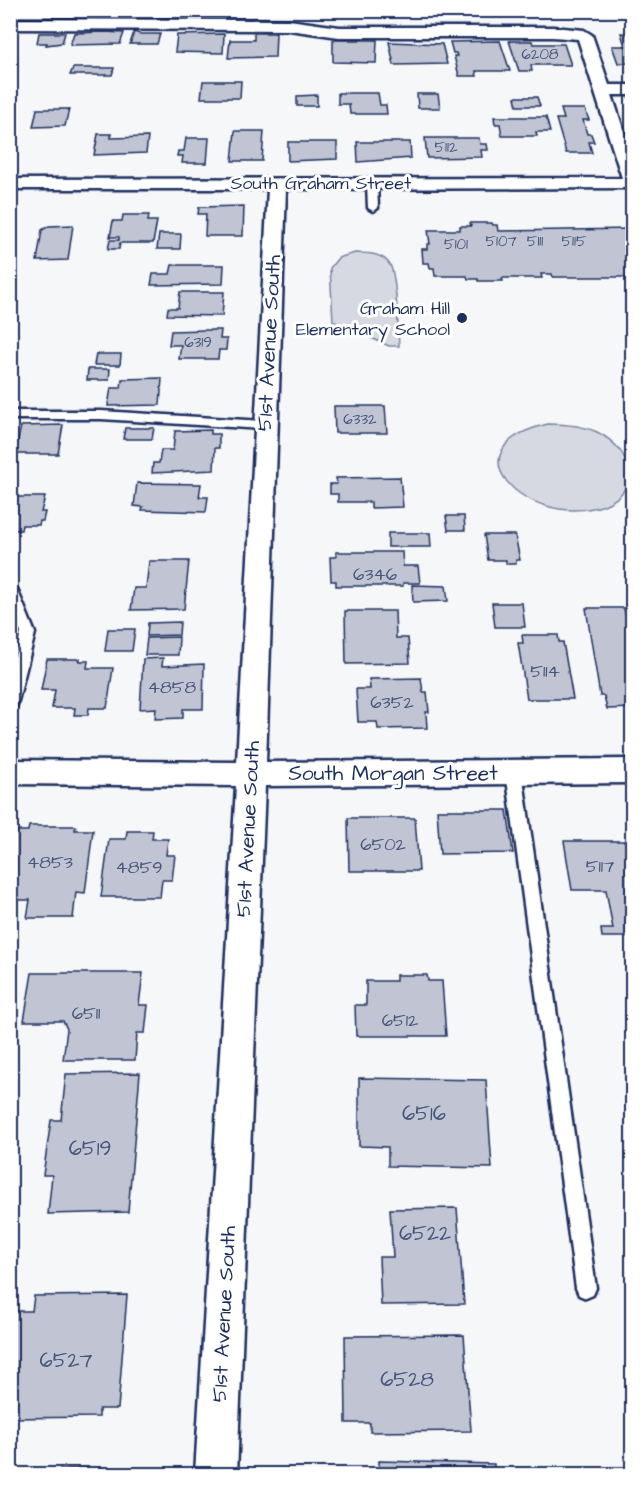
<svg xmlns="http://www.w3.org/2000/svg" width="643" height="1485" font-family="'Architects Daughter',sans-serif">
  <rect width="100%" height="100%" fill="#f6f7f9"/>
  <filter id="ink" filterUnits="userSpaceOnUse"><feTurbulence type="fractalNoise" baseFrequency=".0167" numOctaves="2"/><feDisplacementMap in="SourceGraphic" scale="12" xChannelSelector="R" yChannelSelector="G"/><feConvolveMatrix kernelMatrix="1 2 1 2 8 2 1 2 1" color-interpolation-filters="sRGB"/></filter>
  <g filter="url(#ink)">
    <!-- green -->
    <path fill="#d6d9e2" stroke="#7884a0" stroke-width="1.5" d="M355,253C367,253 383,253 390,265C397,275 398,331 399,346H389L333,321L330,268L338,258Z
      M548,424C565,424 582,425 597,432C635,451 643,494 598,507C524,526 446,448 548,424Z"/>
    <!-- building -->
    <path fill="#c0c4d3" stroke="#1b2f5e" stroke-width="1.5" d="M197,10H242V14L220,15V11Z
      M104,32L124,33L120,44L70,45L74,33Z
      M134,32L140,34H160L157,44H130Z
      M39,33H65L62,43L46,45L47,43H37Z
      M254,33H276L275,57L228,58L230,40H254Z
      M621,33L632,34V63H618L612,46H625Z
      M224,34L223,53L175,52L177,35Z
      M333,40H377L376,63L333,62Z
      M500,41L510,71H476L477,76H459L454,56H457L456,53H453L450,42Z
      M509,41H532L533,44H564L571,65H531L532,71H519Z
      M389,42L442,44L447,64L394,65Z
      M73,68H114L112,75H70Z
      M203,81H241L240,98H201Z
      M338,93H378L380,105H386L387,114H350L349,104H338Z
      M417,94H438L440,108H418Z
      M317,95V106H297V96Z
      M515,97H537L540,106H517Z
      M37,109H69L65,126L33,127Z
      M561,109H585L589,120H583L587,134H591L594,142H589L592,153H566L556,119H564Z
      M494,117H546L550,132H536L537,136H502L500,124H495Z
      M235,131H264L262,161H232Z
      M98,134H111V138L148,137L146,153L94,155Z
      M186,138H209L207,163H182L183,156H177L178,151H184Z
      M425,138H479L480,144H487L488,150H481L482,157L427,158Z
      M288,142H337V159L288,161Z
      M357,142H410L411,158L358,162Z
      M244,206L243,236H205L206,214H198L199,207Z
      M123,215H149L148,221H157L153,243H120L119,249H108L110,240H119V237H110L113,221H122Z
      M470,223H492L493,225H497L498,231L632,229V277H553L552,274H541L542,278H502L503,281H478V279H468L467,276H435L434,268H430L429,263H423L422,249H427V244H430L428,230H460V226H471Z
      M73,225L68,260L37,261L42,230L49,226Z
      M159,234H181L180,249H157Z
      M172,265H224L223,284L151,285L153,274H170Z
      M180,292H224L222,316L167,315L168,308H178Z
      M205,330H221L220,339H227L226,350H219L218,359H179L181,345H169L171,331Z
      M96,354H121L120,365H94Z
      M88,369H110L109,380H87Z
      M162,378L160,405L108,406L111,388H121L122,379Z
      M334,406H385L387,433H335Z
      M63,425L58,454H15L21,426Z
      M125,428H154L152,439H123Z
      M211,430V434H219V448H215L214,470L152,473L153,463H159L161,450H173L175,431Z
      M400,477L403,507L371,508V502H338V494H330V484H337L336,478Z
      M137,483L201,484L199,497H208L206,512L142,510L143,507L134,506Z
      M10,495H15L14,497H45L41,512H45L43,521H40L39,525H22L21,530H10Z
      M446,516H464L465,530H448Z
      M388,533H430L431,547H388Z
      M484,535H515L520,560H516V564H506V560H488Z
      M336,552H402L403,566H418L420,583H403V586H336V581H331L330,557H336Z
      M149,561H189L184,609L131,610L134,588H146Z
      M412,585L446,586L448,601L413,602Z
      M492,603H522L525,627H495Z
      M586,608H624L629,635H632V708L607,709L604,696H600Z
      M345,611H395L396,638H408L410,663L346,664Z
      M180,622L179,635L147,636L148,623Z
      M108,629H135L132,651H105Z
      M522,635H558L559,642H563L573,699H527L518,643H523Z
      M179,637L178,655H145L147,638Z
      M163,658L162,666L204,664L203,709H183V718L155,719L156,708L140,709L143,659Z
      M47,659H80L79,661H88L87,668H113L107,708H89L88,715H74L75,708H52L55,690H41Z
      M421,678L423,692H427L429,712H426L427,728L378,729L377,722H358L356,689H370L369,679Z
      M437,810H507L513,853L440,854Z
      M348,818H415L419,871H349Z
      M29,826H76L75,830H93L85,893L76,892L73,918H27L30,900H10V831H28Z
      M127,831H153L152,839H168L166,855H175L172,880H162L160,897H101L109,839H126Z
      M564,841H632V937H602L601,929H613L606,890H572Z
      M32,973H143L139,1005H148L145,1033H137L135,1060H63L67,1029L63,1021H24Z
      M396,975H427L428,981H442L446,1036H356L355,1005H366V981H396Z
      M140,1073L128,1212L48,1214L52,1175H43L51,1120H61L66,1074Z
      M359,1078L486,1080L492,1168L388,1166V1147L359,1146Z
      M457,1208L464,1304L381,1305L379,1257H393L390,1209Z
      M127,1295L118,1409H99V1417L10,1418V1311H32L34,1296Z
      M464,1335L471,1431L370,1432V1423H346L345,1336Z
      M379,1461L494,1464V1474H379Z
      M105,1468L104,1474H59L60,1469Z"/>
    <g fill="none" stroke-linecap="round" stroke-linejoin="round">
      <!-- service casing -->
      <g stroke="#1b2f5e" stroke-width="5">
        <path id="service" d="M372,180L377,183L378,208L373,211L368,208L367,183Z
          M10,411H101L264,421L270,425L264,429L101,419H10Z
          M10,584L17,589L35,633L17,705L15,709L10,711V674L21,633L10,607Z
          M514,766L519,767L522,772L596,1288L593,1295L586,1298L579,1295L576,1288L506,772L509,767Z"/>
      </g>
      <!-- minor casing -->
      <g stroke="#1b2f5e" stroke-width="5">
        <path id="minor" d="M10,19L289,20L339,27H553L584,30L592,35L609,85H632V95H612L632,156V188L286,189L266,762L632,759V783L265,786L237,1474H195L236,786L10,784V760L237,762L268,189H10V179L622,178L578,39L553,37H339L289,30L10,29Z"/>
      </g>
      <!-- service -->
      <use href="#service" fill="#fff" fill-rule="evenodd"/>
      <!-- minor -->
      <use href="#minor" fill="#fff" fill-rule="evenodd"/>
    </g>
  </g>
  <!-- markers -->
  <circle fill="#1b2f5e" stroke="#fff" stroke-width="2" cx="462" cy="318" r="6"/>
  <g text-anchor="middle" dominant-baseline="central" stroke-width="6" stroke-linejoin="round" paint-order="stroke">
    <!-- far-number labels -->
    <g font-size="15" fill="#44547b">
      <text x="540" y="54">6208</text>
      <text x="446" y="147">5112</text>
      <text x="501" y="241">5107</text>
      <text x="535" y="241">5111</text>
      <text x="574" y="241">5115</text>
      <text x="456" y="244">5101</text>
      <text x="198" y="342">6319</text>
      <text x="360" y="419">6332</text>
    </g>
    <!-- far-street labels -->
    <g font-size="18" fill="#1b2f5e" stroke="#fff">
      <text x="321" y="183">South Graham Street</text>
    </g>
    <!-- far-poi labels -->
    <g font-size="18" fill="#1b2f5e" stroke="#fff" text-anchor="end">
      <text x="450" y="308">Graham Hill<tspan x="450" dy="21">Elementary School</tspan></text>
    </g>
    <!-- number labels -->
    <g font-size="18" fill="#44547b">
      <text x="375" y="574">6346</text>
      <text x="545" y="671">5114</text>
      <text x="172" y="687">4858</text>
      <text x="392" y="702">6352</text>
      <text x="383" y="844">6502</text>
      <text x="50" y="862">4853</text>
      <text x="600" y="866">5117</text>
      <text x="139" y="867">4859</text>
      <text x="86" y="1013">6511</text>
      <text x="400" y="1020">6512</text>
    </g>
    <!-- street labels -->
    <g font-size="21" fill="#1b2f5e" stroke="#fff">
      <text transform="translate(269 343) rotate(-87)">51st Avenue South</text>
      <text x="393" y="773">South Morgan Street</text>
      <text transform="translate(248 829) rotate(-87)">51st Avenue South</text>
      <text transform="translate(224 1314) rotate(-87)">51st Avenue South</text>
    </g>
    <!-- near-number labels -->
    <g font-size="21" fill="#44547b">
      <text x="424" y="1113">6516</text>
      <text x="90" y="1148">6519</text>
      <text x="425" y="1233">6522</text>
      <text x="66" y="1360">6527</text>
      <text x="407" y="1379">6528</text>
    </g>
  </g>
  <!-- margin -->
  <rect width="643" height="1485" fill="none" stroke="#fff" stroke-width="36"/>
  <rect x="18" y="18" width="607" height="1449" fill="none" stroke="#1b2f5e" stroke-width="2" filter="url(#ink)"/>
</svg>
